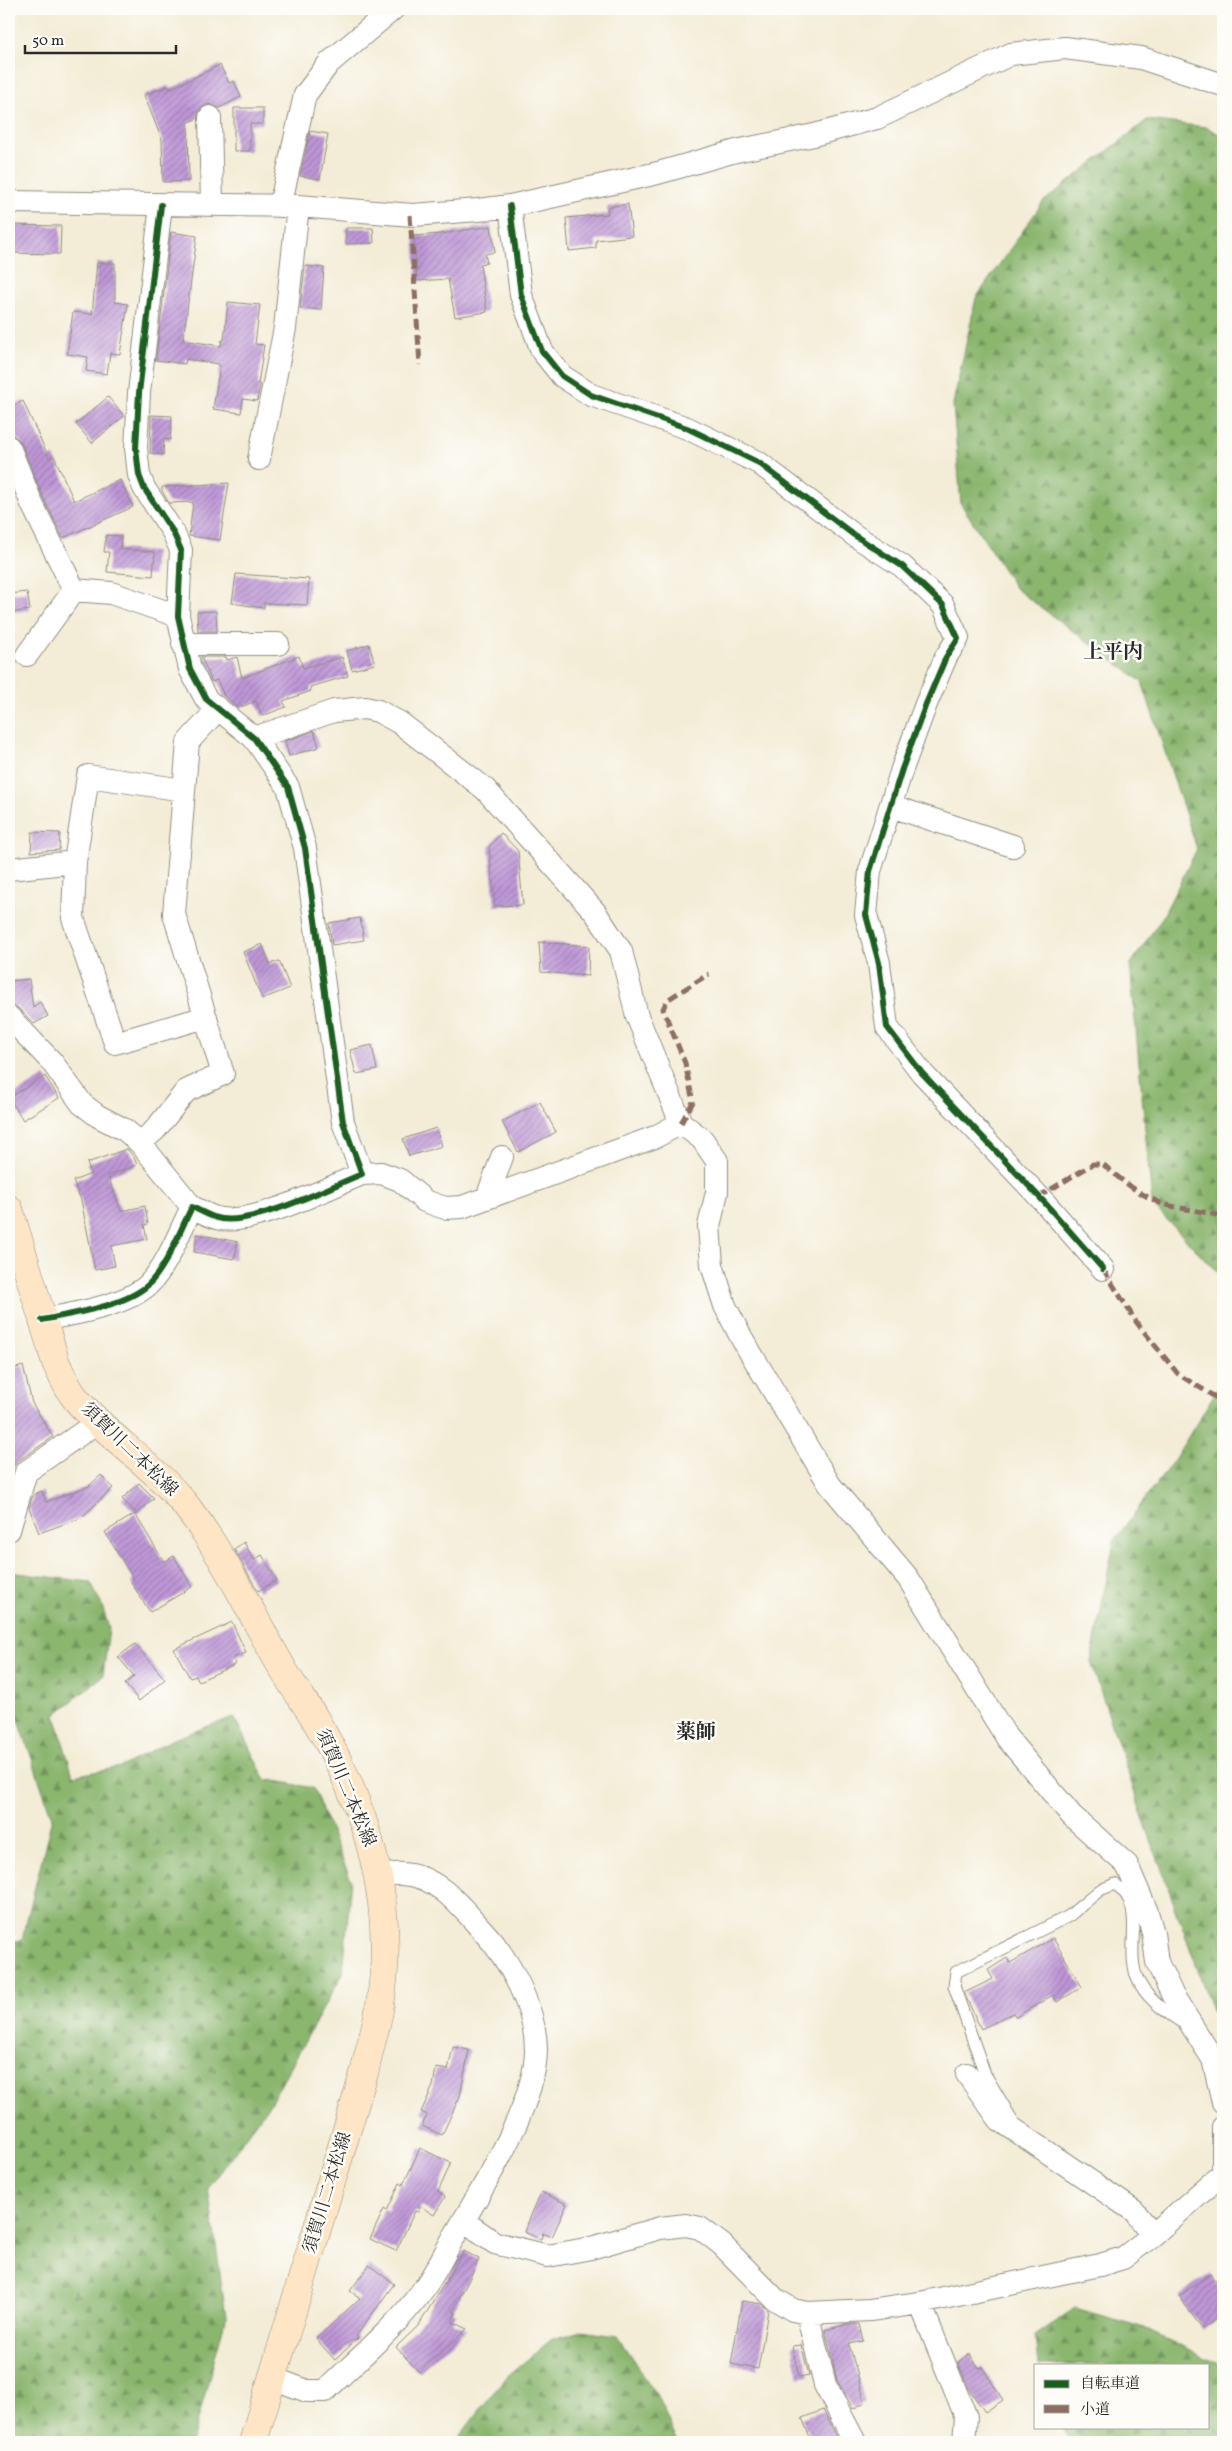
<svg xmlns="http://www.w3.org/2000/svg" width="1232" height="2451" font-family="Vollkorn,'Noto Serif JP',serif">
  <defs>
    <pattern id="forest-firs" width="22" height="20" patternUnits="userSpaceOnUse" patternTransform="scale(1.25)"><rect width="22" height="20" fill="#8ab66e"/><path d="M5 1l3.5 6h-7zM16 11l3.5 6h-7z" fill="#71945b"/></pattern>
    <pattern id="building-hatch" width="6" height="6" patternUnits="userSpaceOnUse" patternTransform="scale(1.25)"><rect width="6" height="6" fill="#be97d7"/><path d="M-1 1l2-2M0 6l6-6M5 7l2-2" fill="none" stroke="#9b7baf"/></pattern>
  </defs>
  <rect width="100%" height="100%" fill="#fdfcf7"/>
  <filter id="ink" filterUnits="userSpaceOnUse"><feTurbulence type="fractalNoise" baseFrequency=".02" numOctaves="2"/><feDisplacementMap in="SourceGraphic" scale="10" xChannelSelector="R" yChannelSelector="G"/><feConvolveMatrix kernelMatrix="1 2 1 2 8 2 1 2 1" color-interpolation-filters="sRGB"/></filter>
  <filter id="wash" filterUnits="userSpaceOnUse"><feTurbulence type="fractalNoise" baseFrequency=".0096" numOctaves="4" result="noise"/><feDisplacementMap in="SourceGraphic" scale="20" xChannelSelector="R" yChannelSelector="G"/><feGaussianBlur stdDeviation="1.12" result="paint"/><feColorMatrix in="noise" values="0 0 0 0 0 0 0 0 0 0 0 0 0 0 0 0 0 1.4 0 .05"/><feComposite in="paint" operator="in"/></filter>
  <g filter="url(#wash)">
    <rect width="100%" height="100%" fill="#f3ecd6"/>
    <!-- forest -->
    <path fill="url(#forest-firs)" stroke="#5a704c" d="M1147,120L1206,127L1223,136V1278L1152,1204L1130,965L1162,918L1197,849L1142,682L1016,589L961,504L953,404L976,298L1043,202Z
      M1223,1380V2040L1142,1815L1091,1662L1114,1541L1174,1460Z
      M9,1572L90,1582L101,1603L109,1628L103,1676L55,1715L73,1776L121,1767L173,1739L234,1717L265,1779L313,1788L351,1880L343,1973L271,2102L208,2188L226,2316L192,2442H9V1942L22,1940L52,1818L9,1691Z
      M1075,2308L1138,2326L1223,2366V2442H1071L1061,2427H1208V2365H1038L1035,2336Z
      M581,2331L617,2336L656,2394L678,2442H455L504,2379L552,2339Z"/>
    <g id="blocks">
      <!-- building -->
      <path fill="url(#building-hatch)" d="M220,65L229,83L234,81L241,97L219,108L209,104L199,110L197,118L188,123L189,181L163,182L162,140L144,95L168,86L170,89Z
        M234,108H263V124H250V151H234Z
        M310,131L328,134L320,179L300,176Z
        M628,204L632,236L596,240V248L569,251L566,218L608,214L607,207Z
        M9,225L61,226L60,254L9,253Z
        M491,226L495,252L485,254L487,263L480,264L487,312L455,317L448,279L417,281L414,236L441,234Z
        M346,228H373L374,243L346,244Z
        M171,232L197,236L183,340L221,346L222,340H224L228,302L260,305L255,344L264,345L258,384L260,385L257,401L243,399L241,413L213,409L220,366L218,364L186,359L185,364L156,360Z
        M97,263H115V302L128,304L120,354L110,353L107,374L86,371L88,357L67,354L73,312L92,314Z
        M305,266L324,268L321,310L300,308Z
        M108,397L124,416L92,443L76,424Z
        M23,401L49,458L54,456L74,501L120,480L133,507L63,538L44,499L21,442L9,431V407Z
        M151,415L172,416L170,440L164,439L163,455L150,453Z
        M229,483L220,540L189,536L193,502L169,503L162,491V487Z
        M106,535L121,536L120,549L155,552L153,576L107,572L109,552H104Z
        M236,574L309,579L307,605L264,603V608L232,603Z
        M27,592L30,610L9,613V594Z
        M216,611L217,631H198L197,612Z
        M369,644L375,664L352,670L347,651Z
        M299,656L303,668L342,657L348,676L310,687L311,691L283,701L286,707L262,716L256,701L238,708L224,696L217,680L212,682L201,657H226L227,660L237,657L242,678Z
        M314,731L319,747L289,756L285,741Z
        M32,832L60,833L59,850L31,852Z
        M501,833L518,851L523,905L495,906L489,847Z
        M360,918L364,940L332,945L329,923Z
        M539,942L589,946L588,976L541,972Z
        M262,944L270,964L279,961L290,988L262,999L243,952Z
        M29,979L33,1007L40,1002L48,1016L34,1024L18,1008L9,1004V981Z
        M372,1045L377,1070L356,1074L350,1050Z
        M45,1076L59,1098L23,1120L9,1098Z
        M540,1102L556,1132L518,1152L502,1122Z
        M436,1128L442,1146L409,1156L403,1139Z
        M127,1149L134,1157L137,1165L108,1176L121,1211L145,1206L148,1224L144,1225L147,1239L111,1246L115,1266L95,1270L81,1200L73,1181L91,1174L87,1163Z
        M197,1234L238,1242L234,1259L194,1252Z
        M23,1366L32,1403L53,1437L18,1461L9,1472V1370Z
        M101,1475L113,1488L81,1518L39,1533L29,1508L33,1495L42,1491L46,1502L89,1486Z
        M139,1483L154,1498L137,1514L122,1499Z
        M135,1514L164,1562L174,1556L192,1587L150,1612L131,1582L134,1580L105,1532Z
        M244,1542L254,1560L262,1555L277,1580L258,1591L234,1549Z
        M232,1622L246,1653L233,1658L236,1664L199,1681L196,1676L190,1678L174,1649Z
        M135,1644L165,1679L139,1701L125,1684L134,1676L118,1657Z
        M1053,1938L1082,1987L1057,2002L1053,1995L1016,2017L1013,2013L981,2029L964,1993L993,1979L988,1970L1007,1958L1010,1963Z
        M453,2047L469,2050L460,2096L442,2135L422,2126L427,2115L421,2112L433,2086L436,2068L448,2070Z
        M420,2148L451,2163L438,2192L445,2197L434,2215L420,2206L418,2212L415,2211L396,2251L370,2239L384,2209L387,2211L400,2183L403,2185Z
        M541,2192L567,2204L552,2237L543,2233L541,2239L524,2232Z
        M464,2251L479,2259L453,2311L456,2313L452,2322L467,2329L419,2372L396,2347L419,2325Z
        M369,2265L394,2284L356,2336L358,2338L335,2360L316,2339L360,2298L350,2291Z
        M1210,2274L1223,2292V2314L1202,2329L1179,2296Z
        M742,2301L762,2304L768,2310L758,2369L731,2364Z
        M848,2324H859L863,2341L849,2344L865,2402L853,2409L837,2380L825,2330Z
        M801,2345L809,2375L799,2377L792,2346Z
        M970,2354L979,2368L982,2367L1003,2400L985,2412L968,2388L958,2362Z
        M823,2410L840,2442H812L802,2418Z"/>
    </g>
  </g>
  <g filter="url(#ink)">
    <use href="#blocks" fill-opacity="0" stroke="#8f8c80" stroke-width="1"/>
    <g fill="none" stroke-linecap="round" stroke-linejoin="round">
      <!-- service casing -->
      <g stroke="#8f8c80" stroke-width="13">
        <path id="service" d="M1014,2123L985,2074L954,1986L956,1972L1069,1916L1100,1890L1115,1884C1150,1908 1121,1951 1140,1984C1150,2002 1169,2014 1186,2025"/>
      </g>
      <!-- minor casing -->
      <g stroke="#8f8c80" stroke-width="24">
        <path id="minor" d="M210,117L212,205
          M9,202L298,206L413,215L478,210L510,206L658,173L736,151L814,135L877,118L1011,54L1065,48L1141,58L1223,85
          M280,206L305,95L329,63L393,9
          M510,206L521,295L542,351L562,376L591,395L687,428L759,463L854,535L902,566L943,605L958,638L946,657L926,704L902,769L870,871L866,915L879,963L887,1027L922,1073L1045,1203L1103,1269
          M9,447L32,504L74,590L111,593L178,616
          M259,459L285,328L298,206
          M183,644H278
          M27,655L74,590
          M254,738L334,711L365,708L378,711L400,723L485,789L595,912L621,951L637,1016L681,1123L655,1137L462,1207L445,1208L425,1201L400,1180L381,1173L362,1174
          M184,790L88,776L75,862L73,918L115,1043L206,1017
          M891,806L1013,846
          M9,869L75,862
          M9,1017L52,1062L82,1104L98,1116L125,1130L140,1143L192,1207
          M681,1123L702,1139L717,1161V1192L709,1226L712,1265L725,1306L741,1337L830,1485L908,1578L1007,1738L1072,1816L1127,1865L1147,1912L1153,1933L1157,1962L1173,1996L1213,2059L1223,2102
          M140,1143L155,1130L186,1091L223,1074L174,914L188,742L217,710
          M487,1198L502,1157
          M42,1320C72,1314 125,1306 148,1285C168,1265 179,1232 192,1207C201,1211 212,1218 221,1219C257,1224 327,1188 362,1174L343,1122L305,848L288,787L254,738L206,699L190,669L178,616L181,550L173,532L144,488L139,475L136,448L139,393L161,205
          M9,1530L26,1472L99,1421
          M967,2074L1000,2120L1134,2211L1153,2235
          M1223,2173V2127
          M463,2221L495,2243L548,2256L591,2248L660,2228L686,2225L700,2228L721,2244L775,2299L793,2310L807,2313L870,2310L920,2303L1100,2265L1123,2258L1153,2235L1223,2173
          M920,2303L966,2417L964,2442
          M807,2313L825,2385L855,2442
          M272,2378L307,2391H325C358,2359 395,2328 422,2291C435,2274 444,2254 455,2235C482,2189 536,2104 536,2050C536,2009 510,1960 483,1931C461,1907 437,1875 402,1874C395,1873 387,1876 380,1876"/>
      </g>
      <!-- secondary casing -->
      <g stroke="#8f8c80" stroke-width="29">
        <path id="secondary" d="M9,1209L56,1363C62,1376 67,1388 76,1399C109,1438 155,1466 187,1507C224,1555 250,1612 280,1664C290,1683 304,1700 315,1719C368,1808 398,1907 379,2011C375,2031 369,2050 365,2070L253,2442"/>
      </g>
      <!-- service -->
      <use href="#service" stroke="#fff" stroke-width="11"/>
      <!-- minor -->
      <use href="#minor" stroke="#fff" stroke-width="22"/>
      <!-- secondary -->
      <use href="#secondary" stroke="#fde5c5" stroke-width="28"/>
      <!-- quiet -->
      <path stroke="#8d6e63" stroke-width="5" stroke-dasharray="10 5" stroke-linecap="butt" d="M410,215L420,365
        M681,1123L693,1102L685,1063L663,1009L667,1000L709,974
        M1038,1197L1093,1164H1103C1119,1179 1138,1193 1158,1202C1175,1209 1203,1210 1223,1217
        M1103,1269L1137,1323L1178,1374L1223,1402
        M9,1969L14,1964"/>
      <!-- cycleway casing -->
      <g stroke="#fdfcf7" stroke-width="9">
        <path id="cycleway" d="M510,206L521,295L542,351L562,376L591,395L687,428L759,463L854,535L902,566L943,605L958,638L946,657L926,704L902,769L870,871L866,915L879,963L887,1027L922,1073L1045,1203L1103,1269
          M42,1320C72,1314 125,1306 148,1285C168,1265 179,1232 192,1207C201,1211 212,1218 221,1219C257,1224 327,1188 362,1174L343,1122L305,848L288,787L254,738L206,699L190,669L178,616L181,550L173,532L144,488L139,475L136,448L139,393L161,205"/>
      </g>
      <!-- cycleway -->
      <use href="#cycleway" stroke="#1b5e20" stroke-width="6"/>
    </g>
  </g>
  <g text-anchor="middle" dominant-baseline="central" stroke-width="5" stroke-linejoin="round" paint-order="stroke">
    <!-- street labels -->
    <g font-size="18" fill="#2b2b2b" stroke="#fdfcf7">
      <text transform="translate(129 1450) rotate(44)">須賀川二本松線</text>
      <text transform="translate(345 1788) rotate(67)">須賀川二本松線</text>
      <text transform="translate(328 2193) rotate(-73)">須賀川二本松線</text>
    </g>
    <!-- quarter labels -->
    <g font-size="20" font-weight="bold" fill="#2b2b2b" stroke="#fdfcf7">
      <text x="1113" y="653">上平内</text>
      <text x="696" y="1733">薬師</text>
    </g>
  </g>
  <!-- margin -->
  <rect width="1232" height="2451" fill="none" stroke="#fdfcf7" stroke-width="30"/>
  <!-- legend -->
  <rect x="1034" y="2364" width="175" height="65" fill="#fdfcf7" stroke="#a9a8a5"/>
  <rect x="1044" y="2380" width="25" height="8" fill="#1b5e20" stroke="#a9a8a5"/>
  <text x="1080" y="2388" font-size="15" fill="#2b2b2b">自転車道</text>
  <rect x="1044" y="2405" width="25" height="8" fill="#8d6e63" stroke="#a9a8a5"/>
  <text x="1080" y="2414" font-size="15" fill="#2b2b2b">小道</text>
  <!-- scale -->
  <path d="M25 45v8h151v-8" fill="none" stroke="#2b2b2b" stroke-width="2.5"/>
  <text x="32" y="45" font-size="15" fill="#2b2b2b" stroke="#fdfcf7" stroke-width="4" paint-order="stroke">50 m</text>
</svg>
